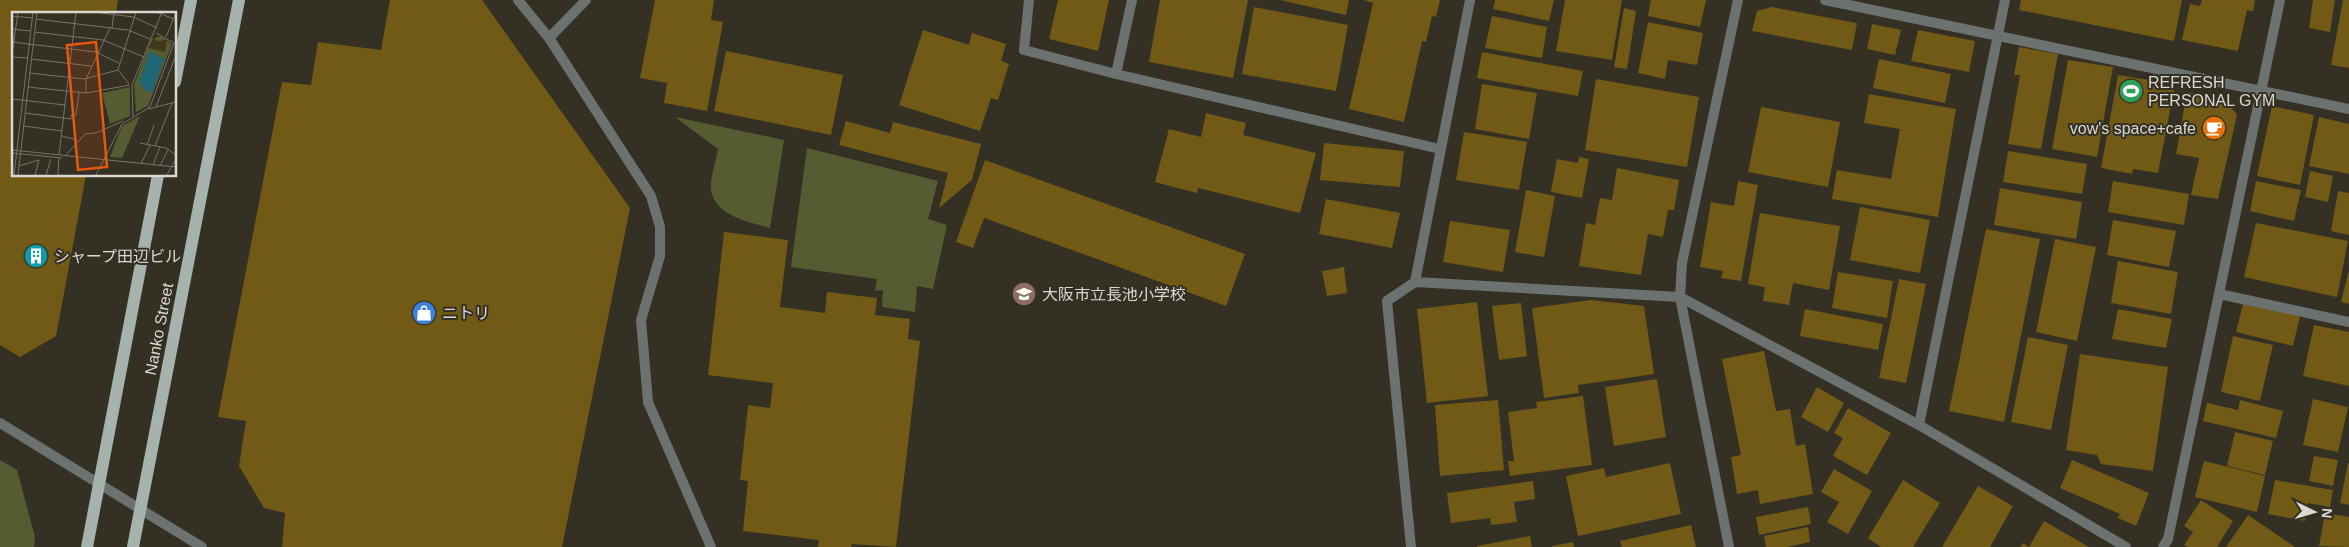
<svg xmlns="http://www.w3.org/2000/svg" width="2349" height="547" font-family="Helvetica,'Noto Sans JP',sans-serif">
  <rect width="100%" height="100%" fill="#343024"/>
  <!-- green -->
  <path fill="#555c31" d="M675,117L784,140L770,228C748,222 708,214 711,183C712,172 716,161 718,149Z
    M807,148L938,181L928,219L947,225L933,289L917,286L915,312L882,307L883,290L875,291L877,279L791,267Z
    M0,460L17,470L35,537L34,547H0Z"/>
  <!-- building -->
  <path fill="#715a15" d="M0,0H118L116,14H14V175H86L56,336L20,357L0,345Z
    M390,0H482L630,208L562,547H284L282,546L285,513L264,508L239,466L246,421L218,417L282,82L311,85L318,42L381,50Z
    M655,0H714L711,20L723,22L707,111L664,103L667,83L640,78Z
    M1058,0H1109L1098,51L1049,39Z
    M1160,0H1248L1233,78L1149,62Z
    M1280,0H1349L1346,15Z
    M1364,0H1440L1436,17L1432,16L1426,42L1422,41L1404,122L1349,109L1373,3Z
    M1495,0H1554L1549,21L1493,9Z
    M1565,0H1622L1612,60L1556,51Z
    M1651,0H1706L1700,27L1648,16Z
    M2021,0H2182L2174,41L2019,10Z
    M2202,0H2255L2253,11L2247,10L2238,51L2182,40L2190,4L2200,6Z
    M2313,0H2335L2330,32L2309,28Z
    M2343,0H2349V68L2331,65Z
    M1254,7L1348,25L1336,91L1242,74Z
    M1772,7L1857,23L1852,50L1752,31L1757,11Z
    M1624,8L1636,11L1627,69L1614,67Z
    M1492,16L1547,27L1542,58L1485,48Z
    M1648,22L1703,33L1697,65L1668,60L1665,79L1638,73Z
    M1872,24L1901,30L1895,55L1867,49Z
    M923,30L969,45L972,33L1006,44L1001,61L1009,64L998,100L991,98L980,131L899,105Z
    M1918,30L1975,41L1969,72L1911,61Z
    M2019,47L2058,54L2041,149L2008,144L2020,75H2014Z
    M726,51L843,75L831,135L714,111Z
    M1482,52L1583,71L1578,96L1477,78Z
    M1879,59L1951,74L1945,103L1873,88Z
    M2068,60L2113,67L2097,157L2052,149Z
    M2118,75L2149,80V85L2174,90L2158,173L2133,169L2132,174L2101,168Z
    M1596,79L1699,97L1687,167L1585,150Z
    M1482,84L1537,93L1529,139L1475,129Z
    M2187,92L2226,100L2237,115L2218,199L2191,195L2199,158L2176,154Z
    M1869,94L1956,109L1938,217L1832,199L1837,170L1891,179L1900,129L1864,123Z
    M2272,106L2314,115L2300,185L2257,176Z
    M1761,107L1840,122L1828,187L1748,172Z
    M1206,113L1246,123L1243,135L1316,153L1300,213L1198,188L1197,193L1155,182L1169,129L1201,137Z
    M2319,117L2349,124V174L2309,166Z
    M846,121L890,133L893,122L981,144L972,180L939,208L948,173L839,145Z
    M1464,132L1527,142L1519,190L1456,180Z
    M1324,143L1404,151L1400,187L1320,180Z
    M2008,151L2087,164L2082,194L2003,182Z
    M1579,157L1589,159L1582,198L1551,192L1557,159L1578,163Z
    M985,160L1245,254L1226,306L984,218L973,248L956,242Z
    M1617,168L1679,180L1674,210H1668L1663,237L1648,234L1641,275L1579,266L1586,223L1595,225L1600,198L1612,200Z
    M2310,171L2333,176L2328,202L2305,197Z
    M1738,181L1758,185L1741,281L1721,278L1723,271L1700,267L1711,202L1734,206Z
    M2113,181L2189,194L2184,225L2108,212Z
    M2256,181L2301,190L2294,221L2250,211Z
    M2000,188L2082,202L2076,239L1994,225Z
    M1526,190L1555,196L1544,257L1515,252Z
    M2338,191L2349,193V235L2331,231Z
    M1326,199L1400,213L1392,248L1319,234Z
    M1860,207L1930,220L1920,273L1850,260Z
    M1760,213L1840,226L1829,290L1793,283L1789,305L1763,301L1765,287L1748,284Z
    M2113,220L2176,231L2169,267L2107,255Z
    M1450,221L1510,230L1503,272L1443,262Z
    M2256,223L2348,241L2337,297L2244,277Z
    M1986,229L2040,239L2004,422L1949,411Z
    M724,232L788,240L780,307L825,313L827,292L877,298L875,315L910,319L908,339L920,341L896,547L852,544L851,547H818L819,540L743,531L748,481L740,480L748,405L770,408L773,383L708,375Z
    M2055,239L2096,247L2077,341L2036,332Z
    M2118,261L2178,272L2171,314L2111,303Z
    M1344,267L1347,293L1327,296L1322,271Z
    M2349,270V304L2341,302Z
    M1838,272L1893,281L1887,318L1832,308Z
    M1899,279L1926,284L1906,383L1879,378Z
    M1591,300L1644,306L1654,374L1578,385L1579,393L1544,398L1532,308Z
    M1477,302L1488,396L1427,403L1417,309Z
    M1521,303L1527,356L1499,360L1492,306Z
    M2243,304L2300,316L2293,346L2236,332Z
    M1805,309L1883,324L1878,350L1800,336Z
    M2118,309L2172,319L2166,348L2112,339Z
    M2314,325L2349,332V386L2303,376Z
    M2233,336L2273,345L2260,401L2221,392Z
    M2028,337L2068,345L2051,430L2011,422Z
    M1764,351L1776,411L1790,409L1796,446L1805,444L1813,494L1760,504L1758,490L1737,494L1731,457L1741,455L1722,359Z
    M2080,354L2168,367L2153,471L2101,464L2097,455L2066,450Z
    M1657,379L1666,437L1614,446L1605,387Z
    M1817,387L1844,403L1828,432L1801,417Z
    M1583,396L1592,465L1510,476L1508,461H1514L1508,412L1537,408L1536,402Z
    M2313,399L2348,407L2338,452L2303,445Z
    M1498,400L1504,470L1440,476L1435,405Z
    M2240,400L2283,411L2276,438L2203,421L2207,403L2238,410Z
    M1848,408L1891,433L1867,475L1833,456L1843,438L1834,433Z
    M2235,432L2273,441L2265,475L2227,466Z
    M2314,456L2338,460L2333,486L2309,481Z
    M2072,460L2149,493L2136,526L2118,518L2120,514L2060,488Z
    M2204,461L2265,476L2257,512L2195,497Z
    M1670,463L1681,514L1578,536L1566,476L1604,468L1606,477Z
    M2348,463H2349V505L2340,503Z
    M1834,469L1872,491L1848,534L1827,522L1839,502L1821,492Z
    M1903,480L1940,503L1913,547H1881L1868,538Z
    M2275,480L2333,490L2330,507L2308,503L2305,521L2268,514Z
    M1533,481L1535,499L1514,502L1517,522L1491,525L1490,518L1451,523L1447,493Z
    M1978,486L2013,506L1990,547H1942Z
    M2201,500L2233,521L2217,547H2188L2184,545L2193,532L2184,526Z
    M1808,507L1811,524L1759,535L1756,517Z
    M2325,513L2349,517V547L2319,546Z
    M2248,515L2295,547H2226Z
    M2044,521L2089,547H2020L2023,543L2029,547Z
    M1691,525L1696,547H1622L1620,541Z
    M1808,527L1810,542L1787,547H1766L1764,536Z
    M1530,536L1532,547H1477V546Z
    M1573,542L1574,547H1552V546Z"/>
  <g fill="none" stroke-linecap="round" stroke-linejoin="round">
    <!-- minor -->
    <path stroke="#6b726f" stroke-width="10" d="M518,0L549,38L651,196L660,227V256L641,320L648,402L711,547
      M1029,0L1024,50L1116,74L1440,149
      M1825,0L2349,109
      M549,38L586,0
      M1116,74L1132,0
      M1415,282L1470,0
      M2219,294L2349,322
      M1919,425L2005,0
      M1411,547L1387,301L1415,282L1680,297L1919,425L2126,547
      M1729,547L1680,297L1682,263L1738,0
      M2163,547L2168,539L2280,0"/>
    <!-- tertiary -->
    <path stroke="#6b726f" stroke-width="10" d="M0,423L202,547"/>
    <!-- primary -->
    <path stroke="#a5b3ac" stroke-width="12" d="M175,82L191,0
      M87,547L158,175
      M133,547L239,0"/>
  </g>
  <!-- icons -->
  <defs>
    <g id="stadium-disc" transform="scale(1.25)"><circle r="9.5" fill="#2e9e5b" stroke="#343024"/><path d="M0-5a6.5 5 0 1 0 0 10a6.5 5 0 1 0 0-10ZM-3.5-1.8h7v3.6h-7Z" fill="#fff"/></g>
    <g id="cafe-disc" transform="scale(1.25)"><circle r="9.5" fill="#e8710a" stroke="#343024"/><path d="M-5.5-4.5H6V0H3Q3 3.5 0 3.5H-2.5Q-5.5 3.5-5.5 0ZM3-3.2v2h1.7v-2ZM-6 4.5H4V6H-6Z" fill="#fff"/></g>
    <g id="building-disc" transform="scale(1.25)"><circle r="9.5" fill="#0f9aa8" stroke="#343024"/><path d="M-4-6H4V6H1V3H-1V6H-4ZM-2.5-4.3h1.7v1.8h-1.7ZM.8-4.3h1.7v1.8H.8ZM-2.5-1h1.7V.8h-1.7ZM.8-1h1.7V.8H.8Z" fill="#fff"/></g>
    <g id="school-disc" transform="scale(1.25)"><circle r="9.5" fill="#8d6e63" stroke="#343024"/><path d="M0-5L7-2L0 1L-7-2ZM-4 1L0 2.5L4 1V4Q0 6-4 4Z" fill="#fff"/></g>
    <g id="shop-disc" transform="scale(1.25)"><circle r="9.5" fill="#3f7fe0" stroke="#343024"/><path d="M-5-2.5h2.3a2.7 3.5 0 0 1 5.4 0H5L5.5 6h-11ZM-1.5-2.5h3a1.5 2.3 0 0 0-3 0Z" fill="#fff"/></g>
  </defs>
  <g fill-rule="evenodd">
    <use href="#stadium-disc" x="2131" y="91"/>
    <use href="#cafe-disc" x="2214" y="128"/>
    <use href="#building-disc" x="36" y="256"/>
    <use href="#school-disc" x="1024" y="294"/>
    <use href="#shop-disc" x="424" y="313"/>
  </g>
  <g text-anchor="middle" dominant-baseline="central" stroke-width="4" stroke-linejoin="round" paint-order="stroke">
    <!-- poi labels -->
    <g font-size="16" fill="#dbd8d0" stroke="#343024" text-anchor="start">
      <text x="2148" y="82">REFRESH<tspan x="2148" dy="18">PERSONAL GYM</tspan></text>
      <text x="2196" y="128" text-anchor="end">vow's space+cafe</text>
      <text x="54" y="256">シャープ田辺ビル</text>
      <text x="1042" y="294">大阪市立長池小学校</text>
      <text x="442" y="313">ニトリ</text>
    </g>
    <!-- street labels -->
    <g font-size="16" fill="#dbd8d0" stroke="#343024">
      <text transform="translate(159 329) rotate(-79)">Nanko Street</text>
    </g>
  </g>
  <!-- overview -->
  <g transform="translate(12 12)">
    <rect width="164" height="164" fill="#343024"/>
    <path d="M149,24L160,32L136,94L124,100L122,73L139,27ZM118,75V104L98,112L90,81ZM128,104L110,146L98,145L110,114Z" fill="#555c31"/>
    <path d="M142,25L144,29L155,28L153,40L136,36Z" fill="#403817"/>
    <path d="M138,39L152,47L140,81L133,78L127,70Z" fill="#1f6574"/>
    <path fill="none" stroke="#777369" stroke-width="1" d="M81,0L122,5L145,16M144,0L162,7M0,4L21,6M24,7L116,18L138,27M98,16L74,67V81L118,73M100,16L102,0M0,17L18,19M22,20L91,28L132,45M154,25L164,1M0,30L84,40L107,51M0,44L6,0M0,45L16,46M19,47L79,54M106,58L124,0M106,58L117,72M17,61L72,67L106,58M16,75L74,81M0,87L53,93M144,95L164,43M136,97L164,90M13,101L59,107V103H64L67,81M121,105L120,73L150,0M11,114L50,119M50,124L65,128M128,131L154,136L164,143M135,133L142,113M143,134L160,91M0,138L164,155M0,141L50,146M47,143L64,0M53,144L73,122L84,121L111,109M129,152L138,133M141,153L148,135M7,154L27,148M148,154L156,138M2,163L21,0M6,163L25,0M23,163L27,148M34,163L39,147M46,163L47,146M84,163L110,112L138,95L162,31L144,21M155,163L164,147"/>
    <path fill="#e8590c" fill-opacity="0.15" stroke="#e8590c" stroke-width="2.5" d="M84,30L95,155L66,158L55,33Z"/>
    <rect width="164" height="164" fill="none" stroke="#dbd8d0" stroke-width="2.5"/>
  </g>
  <!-- north arrow -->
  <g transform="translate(2314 512) rotate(95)" stroke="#343024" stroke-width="4" paint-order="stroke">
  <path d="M0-4L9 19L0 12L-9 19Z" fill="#dbd8d0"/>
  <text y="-8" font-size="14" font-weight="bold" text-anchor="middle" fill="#dbd8d0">N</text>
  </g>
</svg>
